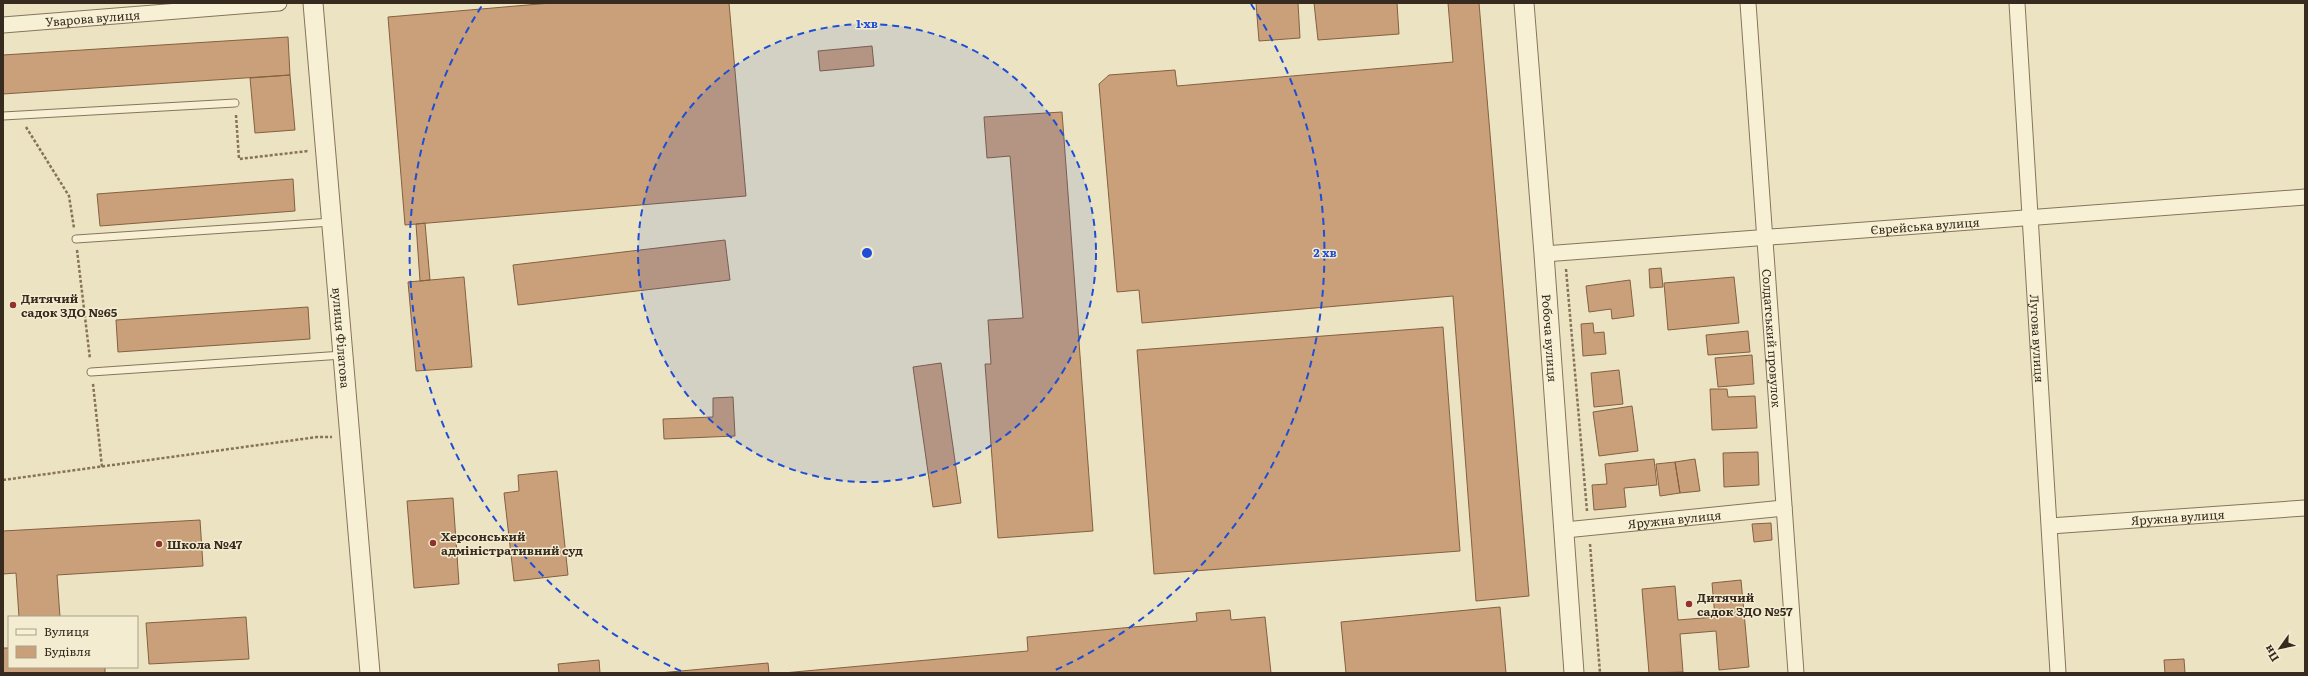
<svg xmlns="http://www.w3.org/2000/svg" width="2308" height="676" font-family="Literata,serif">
  <rect width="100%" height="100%" fill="#ece3c2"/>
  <!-- building -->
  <path fill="#c9a079" stroke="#846040" d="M551,3H729L746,196L405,225L388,17Z
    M1256,3H1298L1300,38L1259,41Z
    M1314,3H1397L1399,34L1318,40Z
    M1448,3H1479L1529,596L1476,601L1453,296L1142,323L1139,290L1117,292L1099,84L1109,75L1175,70L1177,86L1453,62Z
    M288,37L290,75L3,94V55Z
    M872,46L874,66L820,71L818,51Z
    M290,75L295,130L255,133L250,78Z
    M1062,112L1093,531L998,538L985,364H991L988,320L1023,318L1010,156L987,158L984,117Z
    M293,179L295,211L100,226L97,194Z
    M425,223L430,280L420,281L416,224Z
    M725,240L730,280L518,305L513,265Z
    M1661,268L1663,287L1650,288L1649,269Z
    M464,277L472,367L416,371L408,282Z
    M1734,277L1739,323L1668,330L1664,283Z
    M1630,280L1634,316L1612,319L1611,309L1589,312L1586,286Z
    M308,307L310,339L118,352L116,320Z
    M1593,323L1594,333L1604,332L1606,354L1583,356L1581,324Z
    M1443,327L1460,551L1154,574L1137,350Z
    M1748,331L1750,352L1708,355L1706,335Z
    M1752,355L1754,384L1718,387L1715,358Z
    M941,363L961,503L933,507L913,367Z
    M1619,370L1623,404L1594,407L1591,373Z
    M1710,389H1727L1728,397L1755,396L1757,428L1712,430Z
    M733,397L735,436L664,439L663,419L713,417V398Z
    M1632,406L1638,451L1599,456L1593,412Z
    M1758,452L1759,485L1724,487L1723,453Z
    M1654,459L1657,485L1624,488L1626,507L1594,510L1592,485L1607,484L1605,464Z
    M1695,459L1700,491L1680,493L1675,462Z
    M1675,462L1680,493L1660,496L1656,464Z
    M557,471L568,575L514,581L504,493L519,491L518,475Z
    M453,498L459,584L414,588L407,501Z
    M200,520L203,566L57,575L60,617H19L16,573L3,574V531Z
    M1771,523L1772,540L1754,542L1752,524Z
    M1741,580L1749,667L1719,670L1716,631L1680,634L1683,672L1649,673L1642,589L1675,586L1678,620L1715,617L1712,583Z
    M1500,607L1506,673H1346L1341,622Z
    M1230,610L1231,620L1265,617L1271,673H783L1028,651L1027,637L1197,621L1196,613Z
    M246,617L249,659L149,664L146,623Z
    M3,648H9V667H105V673H3Z
    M2184,659L2185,673H2165L2164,660Z
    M599,660L600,673H559L558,664Z
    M768,663L769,673H659Z"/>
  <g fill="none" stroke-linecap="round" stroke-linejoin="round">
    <!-- service casing -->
    <g stroke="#86745a" stroke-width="9">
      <path id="service" d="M3,116L235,103
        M76,239L332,222
        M91,372L343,355"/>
    </g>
    <!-- minor casing -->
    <g stroke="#86745a" stroke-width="17">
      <g id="minor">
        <path id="s1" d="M1748,3L1796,673"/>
        <path id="s2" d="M2017,3L2058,673"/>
        <path id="s3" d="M3,25L279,3"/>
        <path id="s4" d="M1544,254L2305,197"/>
        <path id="s5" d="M2050,526L2305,508"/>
        <path id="s6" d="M1565,530L1784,508"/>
      </g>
    </g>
    <!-- tertiary casing -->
    <g stroke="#86745a" stroke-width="21">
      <g id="tertiary">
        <path id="s7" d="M313,3L370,673"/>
        <path id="s8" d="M1524,3L1544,254L1574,673"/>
      </g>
    </g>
    <!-- path -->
    <path stroke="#86745a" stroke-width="2.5" stroke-dasharray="3 2" stroke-linecap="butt" d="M236,115L239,159L308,151
      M26,127L69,196L74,228
      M77,250L90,359
      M1566,269L1587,511
      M93,384L102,467
      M3,480L317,437H332
      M1590,544L1600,673"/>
    <!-- service -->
    <use href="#service" stroke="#f8f0d5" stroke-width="7"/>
    <!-- minor -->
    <use href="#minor" stroke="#f8f0d5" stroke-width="15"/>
    <!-- tertiary -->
    <use href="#tertiary" stroke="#f8f0d5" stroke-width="19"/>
  </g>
  <!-- distance rings -->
  <circle cx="867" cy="253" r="229" fill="#1d4ed8" fill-opacity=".12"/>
  <g fill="none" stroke="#1d4ed8" stroke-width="2" stroke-dasharray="7 5">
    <circle cx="867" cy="253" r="229"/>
    <path d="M681 671A458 458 0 0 1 483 4M1251 4A458 458 0 0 1 1053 671"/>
  </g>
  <!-- markers -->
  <g fill="#93322c" stroke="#f4ecd1" stroke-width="1.5">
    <circle cx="13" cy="305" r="4"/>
    <circle cx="433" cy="543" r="4"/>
    <circle cx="159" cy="544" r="4"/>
    <circle cx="1689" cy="604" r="4"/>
  </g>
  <g text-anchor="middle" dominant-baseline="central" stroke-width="3" stroke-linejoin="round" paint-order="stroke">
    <!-- street labels -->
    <g font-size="12" fill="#362b1e" stroke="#f4ecd1">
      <text stroke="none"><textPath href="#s3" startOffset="90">Уварова вулиця</textPath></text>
      <text stroke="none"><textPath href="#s4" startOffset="382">Єврейська вулиця</textPath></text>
      <text stroke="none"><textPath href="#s7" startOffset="336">вулиця Філатова</textPath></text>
      <text stroke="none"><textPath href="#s8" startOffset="336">Робоча вулиця</textPath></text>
      <text stroke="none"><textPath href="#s1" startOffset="336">Солдатський провулок</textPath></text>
      <text stroke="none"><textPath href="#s2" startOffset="336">Лугова вулиця</textPath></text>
      <text stroke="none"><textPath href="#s5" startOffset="128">Яружна вулиця</textPath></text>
      <text stroke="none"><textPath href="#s6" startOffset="110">Яружна вулиця</textPath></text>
    </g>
    <!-- poi labels -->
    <g font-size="12" font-weight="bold" fill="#362b1e" stroke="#f4ecd1" text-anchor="start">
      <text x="21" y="298">Дитячий<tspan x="21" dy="14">садок ЗДО №65</tspan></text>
      <text x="441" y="536">Херсонський<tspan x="441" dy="14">адміністративний суд</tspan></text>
      <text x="167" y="544">Школа №47</text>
      <text x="1697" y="597">Дитячий<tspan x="1697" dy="14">садок ЗДО №57</tspan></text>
    </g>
  </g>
  <circle cx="867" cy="253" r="6" fill="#1d4ed8" stroke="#f4ecd1" stroke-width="2"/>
  <g font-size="12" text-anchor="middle" font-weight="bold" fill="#1d4ed8" stroke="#f4ecd1" stroke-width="3" stroke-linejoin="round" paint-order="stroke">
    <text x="867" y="28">1 хв</text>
    <text x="1325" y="257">2 хв</text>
  </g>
  <!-- border -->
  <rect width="2308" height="676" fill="none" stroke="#362b1e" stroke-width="8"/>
  <!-- legend -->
  <rect x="8" y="616" width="130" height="52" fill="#f4ecd1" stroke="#a89f89"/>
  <rect x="16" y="629" width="20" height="6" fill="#f8f0d5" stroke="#a89f89"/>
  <text x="44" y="636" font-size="12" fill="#362b1e">Вулиця</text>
  <rect x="16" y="646" width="20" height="12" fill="#c9a079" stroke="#a89f89"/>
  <text x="44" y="656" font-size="12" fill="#362b1e">Будівля</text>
  <!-- north arrow -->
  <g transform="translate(2280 648) rotate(237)" stroke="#f4ecd1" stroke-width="3" paint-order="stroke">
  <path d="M0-3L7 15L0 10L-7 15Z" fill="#362b1e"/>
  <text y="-6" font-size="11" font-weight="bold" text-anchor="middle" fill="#362b1e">Пн</text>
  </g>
</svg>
